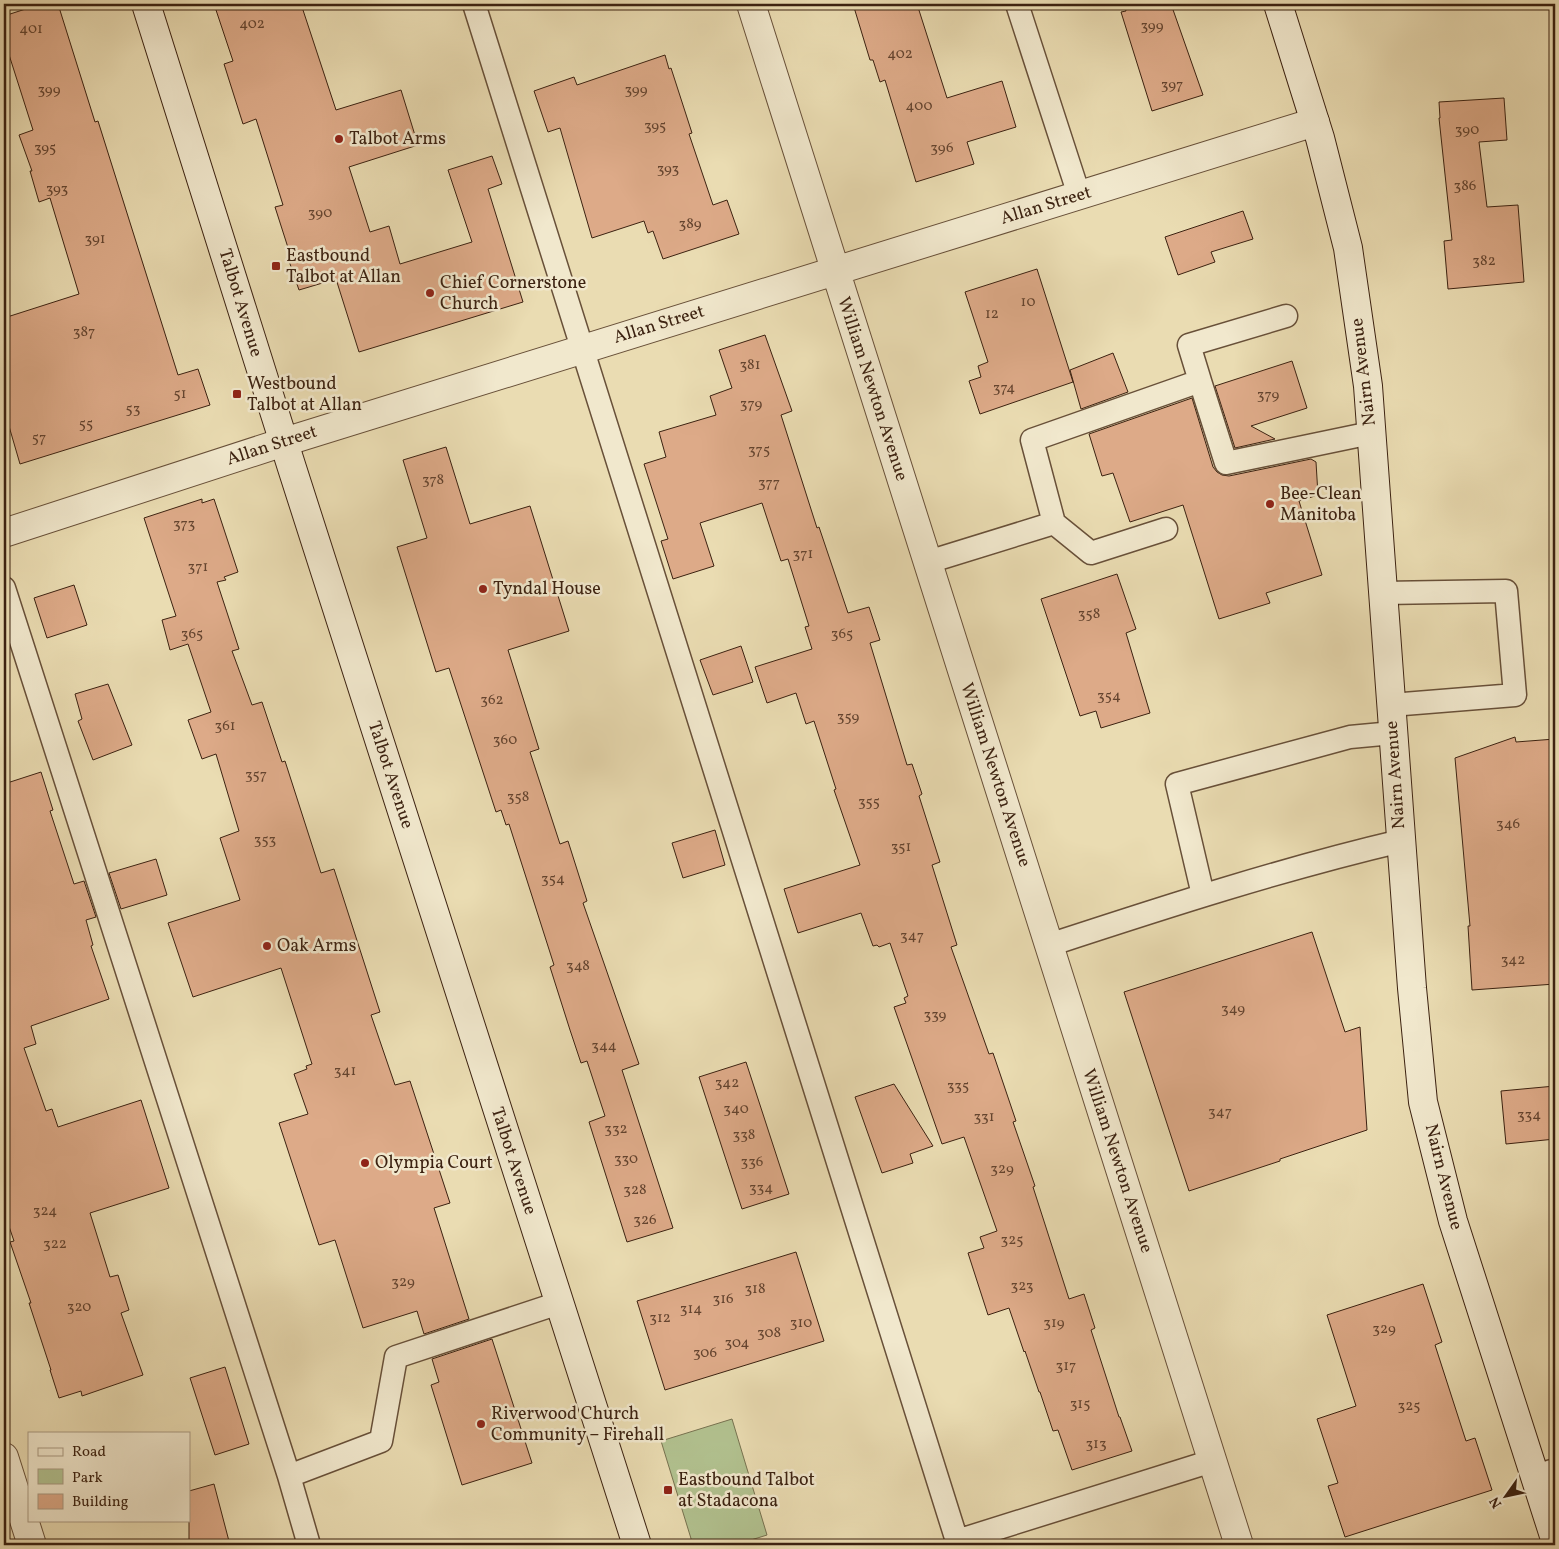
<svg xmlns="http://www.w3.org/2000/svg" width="1559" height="1549" font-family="Vollkorn,serif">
  <rect width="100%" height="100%" fill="#eadcb2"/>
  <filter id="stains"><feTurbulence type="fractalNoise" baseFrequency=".004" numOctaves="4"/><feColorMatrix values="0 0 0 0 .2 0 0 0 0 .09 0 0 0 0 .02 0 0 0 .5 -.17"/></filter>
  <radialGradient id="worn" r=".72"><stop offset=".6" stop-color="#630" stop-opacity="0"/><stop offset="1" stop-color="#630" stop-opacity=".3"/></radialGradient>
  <!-- green -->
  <path fill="#b2c290" stroke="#777250" d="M732,1419L767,1535L735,1545H693L661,1441Z"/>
  <!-- building -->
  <path fill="#da8" stroke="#3c2211" d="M41,4H58L95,122L98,121L178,375L198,369L210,405L20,464L4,409V318L79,294L50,198L39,202L30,171H32L19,135L33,130L4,39V16Z
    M214,4H301L336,110L401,90L418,145L349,167L370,232L389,226L400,264L472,242L448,170L492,156L502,184L488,189L523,302L359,352L336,279L299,290L288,258L291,257L275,207L283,205L256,119L243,124L224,64L233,61Z
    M853,4H917L947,98L1002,81L1016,127L967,142L974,164L916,182L885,80L880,82L873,60H870Z
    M1124,4H1171L1203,95L1152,111L1121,12L1126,11Z
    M665,55L669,69L671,68L692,133L689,134L713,205L727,200L739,234L663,259L653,231L648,233L644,221L592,238L560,128L548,132L534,91L574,77L577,85Z
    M1504,98L1507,140L1479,142L1487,207L1518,205L1524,282L1448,289L1444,241L1452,240L1439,118H1440L1439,102Z
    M1243,211L1253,239L1211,252L1215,262L1178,275L1165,237Z
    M1037,269L1073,382L980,414L969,381L981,377L978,366L988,362L965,292Z
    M765,335L792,411L781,415L817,528L819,527L848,613L869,607L880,640L870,643L907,765L912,764L922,794L919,796L940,862L932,865L957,945L951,947L989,1054L993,1053L1016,1121L1013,1122L1035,1186L1033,1187L1069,1299L1084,1294L1095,1328L1091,1330L1119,1417H1120L1132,1451L1072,1470L1058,1430L1053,1431L1040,1392H1039L1025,1351L1024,1352L1009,1308L988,1315L968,1253L984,1248L980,1237L997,1231L964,1137L942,1144L894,1007L906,1003L904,998L908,996L890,943L879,947L877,945L873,946L861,913L798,933L784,889L860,865L834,790L836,789L814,721L806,724L796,693L767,703L755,667L812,649L805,627L809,626L788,559L781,561L762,503L700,523L714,566L673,579L661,541L668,539L644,464L666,457L659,432L716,415L710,396L732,388L719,350Z
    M1113,353L1128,392L1081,409L1070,370Z
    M1292,361L1307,408L1251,426L1275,439L1235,448L1215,386Z
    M1192,398L1213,467L1217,472L1222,475L1229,476L1311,459L1316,462L1318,495L1299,501L1322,575L1266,593L1270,603L1219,619L1183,505L1130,522L1113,473L1102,476L1089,434Z
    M446,447L470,524L530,506L569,631L508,650L539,749L530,752L560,844L568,841L587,901L583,903L639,1064L622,1070L673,1228L627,1242L589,1122L605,1116L587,1061L581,1063L570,1030L550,967L554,965L509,824L506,825L501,810L496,812L449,668L436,672L397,547L427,538L403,460Z
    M202,499V503L214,499L238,572L224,577L226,580L217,582L239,649L232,651L252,705L262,702L282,762L285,761L321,873L334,869L380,1012L371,1015L395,1085L410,1081L450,1203L434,1208L469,1319L424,1334L417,1311L363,1328L335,1240L319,1245L279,1123L308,1114L294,1074L307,1069L306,1066L312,1064L281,968L193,997L168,923L240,900L220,838L239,831L216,754L202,759L188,720L211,712L188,644L170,650L162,620L176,616L144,518Z
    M1117,574L1136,629L1126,633L1150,713L1101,728L1096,711L1080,716L1041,599Z
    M74,585L87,625L47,638L34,598Z
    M741,646L753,682L713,695L700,660Z
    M108,684L132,745L93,760L78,721L82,719L75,694Z
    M1515,737L1516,742L1555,739V984L1472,990L1468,926H1470L1455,758Z
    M41,772L53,810L50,811L74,884L84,881L96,917L86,920L93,945L91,946L109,999L31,1026L36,1044L24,1048L46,1111L52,1109L58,1127L141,1100L169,1188L90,1213L110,1277L118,1275L129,1310L121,1313L143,1375L82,1396L81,1391L59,1398L50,1370H51L29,1303H31L10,1242L14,1241L4,1212V784Z
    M715,830L725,865L683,878L672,843Z
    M156,859L167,895L121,909L109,873Z
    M1312,932L1345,1032L1360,1027L1367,1130L1280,1159V1161L1189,1191L1124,992Z
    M746,1062L789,1194L742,1209L699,1077Z
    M894,1084L933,1146L910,1154L913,1163L882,1173L855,1097Z
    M1555,1086V1139L1506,1144L1501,1091Z
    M796,1252L824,1341L665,1390L637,1301Z
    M1423,1284L1442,1342L1435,1345L1466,1441L1475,1438L1492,1490L1345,1537L1328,1486L1338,1483L1317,1419L1356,1406L1327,1315Z
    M492,1339L532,1463L462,1485L431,1385L439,1382L432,1359Z
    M225,1367L249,1444L215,1455L190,1378Z
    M214,1484L230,1545H189V1491Z"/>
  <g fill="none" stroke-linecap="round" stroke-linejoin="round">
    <!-- lane casing -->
    <g stroke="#685039" stroke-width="25">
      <path id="lane" d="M474,4L957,1541L1212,1461
        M1017,4L1079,195
        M1200,381L1189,345L1286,316
        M1054,523L1091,553L1166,529
        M928,562L1054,523L1032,440L1200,381L1226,463L1371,433
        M4,588L289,1476L309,1545
        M1383,593L1506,591L1515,695L1391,705
        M1203,895L1177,784L1350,737L1393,733
        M1049,945C1165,907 1282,869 1401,841
        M289,1476L381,1441L396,1357L559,1303
        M1535,1476L1555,1470"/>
    </g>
    <!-- street casing -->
    <g stroke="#685039" stroke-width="30">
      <path id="street" d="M751,4L1239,1545
        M4,533L284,442L1315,122
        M4,1457L32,1545"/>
    </g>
    <!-- secondary casing -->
    <g stroke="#3c2211" stroke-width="30">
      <path id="secondary" d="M146,4L292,468L637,1545
        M1278,4L1320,138L1348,248L1368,386L1412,988L1423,1102L1453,1221L1555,1539"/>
    </g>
    <!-- lane -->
    <use href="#lane" stroke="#f1e8cd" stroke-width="22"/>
    <!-- street -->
    <use href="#street" stroke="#f1e8cd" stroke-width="28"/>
    <!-- secondary -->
    <use href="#secondary" stroke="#f1e8cd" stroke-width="28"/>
  </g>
  <!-- markers -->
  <g fill="#8f2418" stroke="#f1e8cd" stroke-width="2">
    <circle cx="339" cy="139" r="5"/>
    <rect x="271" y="261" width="10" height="10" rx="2.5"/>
    <circle cx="430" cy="293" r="5"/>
    <rect x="232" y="389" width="10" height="10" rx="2.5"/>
    <circle cx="1270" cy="504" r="5"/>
    <circle cx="483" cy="589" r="5"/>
    <circle cx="267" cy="946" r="5"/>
    <circle cx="365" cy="1163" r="5"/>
    <circle cx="481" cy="1424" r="5"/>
    <rect x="663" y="1485" width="10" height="10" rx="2.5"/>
  </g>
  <g text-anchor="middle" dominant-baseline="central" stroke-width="5" stroke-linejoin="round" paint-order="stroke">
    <!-- number labels -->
    <g font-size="15" fill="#64442f">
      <text x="252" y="24">402</text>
      <text x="1152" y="26">399</text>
      <text x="31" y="29">401</text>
      <text x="900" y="54">402</text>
      <text x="1172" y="85">397</text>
      <text x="49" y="90">399</text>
      <text x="636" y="90">399</text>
      <text x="919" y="106">400</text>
      <text x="655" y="126">395</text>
      <text x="1467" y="130">390</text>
      <text x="45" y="148">395</text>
      <text x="942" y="148">396</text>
      <text x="668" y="169">393</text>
      <text x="1465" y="186">386</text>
      <text x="57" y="189">393</text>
      <text x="320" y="213">390</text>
      <text x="690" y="224">389</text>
      <text x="95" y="239">391</text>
      <text x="1484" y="261">382</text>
      <text x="1028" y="302">10</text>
      <text x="992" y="314">12</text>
      <text x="84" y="332">387</text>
      <text x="750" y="365">381</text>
      <text x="1004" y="388">374</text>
      <text x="180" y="394">51</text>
      <text x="1268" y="395">379</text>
      <text x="751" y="404">379</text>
      <text x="133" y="409">53</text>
      <text x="86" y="424">55</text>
      <text x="39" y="438">57</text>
      <text x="759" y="450">375</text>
      <text x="433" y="480">378</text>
      <text x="769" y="483">377</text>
      <text x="184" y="524">373</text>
      <text x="803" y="554">371</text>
      <text x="198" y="567">371</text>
      <text x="1089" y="614">358</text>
      <text x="192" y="634">365</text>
      <text x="842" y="634">365</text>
      <text x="1109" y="696">354</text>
      <text x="492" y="700">362</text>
      <text x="848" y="717">359</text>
      <text x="225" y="726">361</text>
      <text x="505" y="740">360</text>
      <text x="256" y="775">357</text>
      <text x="518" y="797">358</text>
      <text x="869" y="802">355</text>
      <text x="1508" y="824">346</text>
      <text x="265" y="840">353</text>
      <text x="901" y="847">351</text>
      <text x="553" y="879">354</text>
      <text x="912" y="936">347</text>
      <text x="1513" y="960">342</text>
      <text x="578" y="966">348</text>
      <text x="1233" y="1009">349</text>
      <text x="935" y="1015">339</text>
      <text x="604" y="1046">344</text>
      <text x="345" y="1071">341</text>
      <text x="727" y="1083">342</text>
      <text x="958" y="1086">335</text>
      <text x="736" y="1109">340</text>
      <text x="1220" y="1112">347</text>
      <text x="1529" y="1115">334</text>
      <text x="984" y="1117">331</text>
      <text x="616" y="1129">332</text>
      <text x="744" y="1135">338</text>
      <text x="626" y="1159">330</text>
      <text x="752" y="1162">336</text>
      <text x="1002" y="1169">329</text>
      <text x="761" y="1188">334</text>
      <text x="635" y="1190">328</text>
      <text x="45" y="1211">324</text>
      <text x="645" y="1220">326</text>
      <text x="1012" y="1240">325</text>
      <text x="55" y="1244">322</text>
      <text x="403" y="1282">329</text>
      <text x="1022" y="1286">323</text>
      <text x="755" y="1289">318</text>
      <text x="723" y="1299">316</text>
      <text x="79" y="1307">320</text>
      <text x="691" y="1309">314</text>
      <text x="660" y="1318">312</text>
      <text x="801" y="1323">310</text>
      <text x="1054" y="1323">319</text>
      <text x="1384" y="1329">329</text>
      <text x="769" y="1333">308</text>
      <text x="737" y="1343">304</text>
      <text x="705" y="1353">306</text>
      <text x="1066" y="1366">317</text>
      <text x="1080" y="1404">315</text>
      <text x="1409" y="1406">325</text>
      <text x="1096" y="1444">313</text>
    </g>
    <!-- poi labels -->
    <g font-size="18" fill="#3c2211" stroke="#f1e8cd" text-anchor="start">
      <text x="349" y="139">Talbot Arms</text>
      <text x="286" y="256">Eastbound<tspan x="286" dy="21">Talbot at Allan</tspan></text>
      <text x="440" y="283">Chief Cornerstone<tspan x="440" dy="21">Church</tspan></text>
      <text x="247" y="384">Westbound<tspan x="247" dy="21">Talbot at Allan</tspan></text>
      <text x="1280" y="494">Bee-Clean<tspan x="1280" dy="21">Manitoba</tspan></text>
      <text x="493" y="589">Tyndal House</text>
      <text x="277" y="946">Oak Arms</text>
      <text x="375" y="1163">Olympia Court</text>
      <text x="491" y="1414">Riverwood Church<tspan x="491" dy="21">Community – Firehall</tspan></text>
      <text x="678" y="1480">Eastbound Talbot<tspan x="678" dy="21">at Stadacona</tspan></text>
    </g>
    <!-- street labels -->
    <g font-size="18" fill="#3c2211" stroke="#f1e8cd">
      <text transform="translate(1046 206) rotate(-17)">Allan Street</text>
      <text transform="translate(240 303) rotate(73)">Talbot Avenue</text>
      <text transform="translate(659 325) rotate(-17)">Allan Street</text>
      <text transform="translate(1364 372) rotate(-97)">Nairn Avenue</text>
      <text transform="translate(872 389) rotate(72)">William Newton Avenue</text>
      <text transform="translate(272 446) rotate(-18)">Allan Street</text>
      <text transform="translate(390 775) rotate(72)">Talbot Avenue</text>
      <text transform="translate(995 775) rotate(72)">William Newton Avenue</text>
      <text transform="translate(1396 775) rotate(-94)">Nairn Avenue</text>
      <text transform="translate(513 1161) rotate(72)">Talbot Avenue</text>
      <text transform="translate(1117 1161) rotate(72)">William Newton Avenue</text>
      <text transform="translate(1443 1177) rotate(76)">Nairn Avenue</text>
    </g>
  </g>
  <!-- margin -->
  <rect width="1559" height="1549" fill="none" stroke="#eadcb2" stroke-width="20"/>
  <rect x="5" y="5" width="1549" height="1539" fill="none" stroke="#3c2211" stroke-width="2.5"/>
  <rect x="10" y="10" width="1539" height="1529" fill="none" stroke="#3c2211"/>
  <!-- legend -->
  <rect x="28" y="1432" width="162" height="90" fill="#f1e8cd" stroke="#a99982"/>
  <rect x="38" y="1448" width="25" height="8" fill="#f1e8cd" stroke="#a99982"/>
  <text x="72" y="1456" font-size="15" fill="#3c2211">Road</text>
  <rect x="38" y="1469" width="25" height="15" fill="#b2c290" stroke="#a99982"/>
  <text x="72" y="1482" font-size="15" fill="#3c2211">Park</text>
  <rect x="38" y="1494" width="25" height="15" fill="#ddaa88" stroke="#a99982"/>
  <text x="72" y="1506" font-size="15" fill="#3c2211">Building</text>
  <!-- north arrow -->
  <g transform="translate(1506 1496) rotate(237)" stroke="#f1e8cd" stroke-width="4" paint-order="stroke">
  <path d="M0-4L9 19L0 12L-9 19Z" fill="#3c2211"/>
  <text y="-8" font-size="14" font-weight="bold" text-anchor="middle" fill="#3c2211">N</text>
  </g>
  <rect width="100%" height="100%" filter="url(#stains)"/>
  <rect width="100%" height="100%" fill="url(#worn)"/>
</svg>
